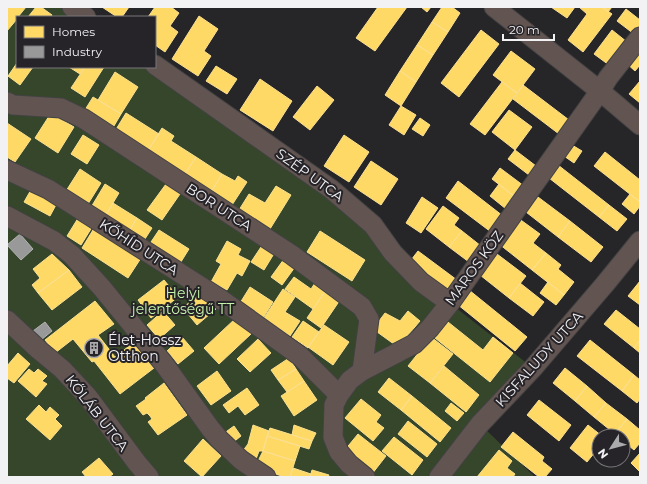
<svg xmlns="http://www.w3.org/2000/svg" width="647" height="484" font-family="Montserrat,sans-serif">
  <rect width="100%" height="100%" fill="#262527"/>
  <!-- green -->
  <path fill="#35462a" d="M7,7H72L86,17H17V67H155L331,189L442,297L533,368L480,424L535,477H7Z"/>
  <!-- homes -->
  <path fill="#ffd966" stroke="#fbe091" d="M7,7H26L18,17H17V19L7,31Z
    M36,7H41L52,15L51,17H28Z
    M102,7H129L122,17H117Z
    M155,7H171L179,13L170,26L178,32L165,52L155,45V17H148Z
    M378,7H407L375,51L356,38Z
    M421,7H431L427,12Z
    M442,7H452L460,13L448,32L432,22Z
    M551,7H575L567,18Z
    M579,7H602L612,14L583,52L568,40L587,14Z
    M602,7H612L608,12Z
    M626,9L640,20V25L634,34L617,21Z
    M199,16L218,29L204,51L211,56L198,76L172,59Z
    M432,22L448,32L433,55L417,45Z
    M481,30L499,44L459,97L441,83Z
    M612,30L627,42L609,65L594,54Z
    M417,45L433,55L416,82L400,71Z
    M640,46V65L635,71L625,62Z
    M511,51L535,69L517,93L493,75Z
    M17,63V67H33L20,85L8,76Z
    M216,66L237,79L227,94L206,81Z
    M69,67H85L80,74Z
    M85,67H104L85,97L71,88Z
    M400,71L416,82L401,106L385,95Z
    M115,72L138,87L121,114L98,100Z
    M260,79L292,101L273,131L240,110Z
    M640,81V103L629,94Z
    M502,82L517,93L485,135L470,124Z
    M523,85L569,120L559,134L513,99Z
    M317,86L334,100L310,130L293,117Z
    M93,97L121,114L111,131L83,113Z
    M401,106L416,115L404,135L389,125Z
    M509,110L532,127L515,150L492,132Z
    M51,113L74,127L58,153L35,138Z
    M126,113L159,134L147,152L115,131Z
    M420,118L430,125L423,136L412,129Z
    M7,123L31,139L15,162L7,157Z
    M162,128L174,136L171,141L196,157L184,175L147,152Z
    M83,135L99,145L87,164L71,154Z
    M344,135L369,152L349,182L324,166Z
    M572,145L582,151L574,163L564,156Z
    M515,150L536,166L529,175L508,159Z
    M605,152L640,180V202L594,166Z
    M196,157L222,174L211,192L184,175Z
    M371,161L398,179L381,205L354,187Z
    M558,165L609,205L599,217L549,178Z
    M500,168L524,186L515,197L492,179Z
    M80,169L101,183L88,204L66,191Z
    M222,174L235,181L238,176L247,182L232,205L211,192Z
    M458,181L503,216L491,232L446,198Z
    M105,184L119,193L104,218L90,209Z
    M166,184L180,194L162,220L147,210Z
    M499,184L515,197L506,209L490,196Z
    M276,186L291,195L270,229L239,210L249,194L265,203Z
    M32,188L57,203L50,216L24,202Z
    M630,194L640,202V206L634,214L622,204Z
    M422,197L438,208L421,233L406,223Z
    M538,197L570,221L558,237L526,212Z
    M113,203L137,218L128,233L104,218Z
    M609,205L627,219L617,231L599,217Z
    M443,206L459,218L454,225L462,231L449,247L426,229Z
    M80,215L94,224L81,245L67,236Z
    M137,218L152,228L143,242L128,233Z
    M518,218L540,234L533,243L546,253L532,270L499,244Z
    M570,221L603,247L591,262L558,237Z
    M96,225L143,255L128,278L82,248Z
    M159,230L189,249L179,265L149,245Z
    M320,231L365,260L352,281L307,252Z
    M462,231L481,246L469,262L449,247Z
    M227,241L241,249L238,255L250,261L242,276L237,273L227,290L211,282L221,264L216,261Z
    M263,244L275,252L264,270L251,262Z
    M418,251L457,280L446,293L408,264Z
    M546,253L561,265L558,269L574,282L564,295L532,270Z
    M52,254L69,270L38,293L32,285L40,278L33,269Z
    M497,254L526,276L509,298L480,275Z
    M284,259L295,267L282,285L271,277Z
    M69,270L82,287L52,310L38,293Z
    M294,277L311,289L315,283L326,290L313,309L285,289Z
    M164,280L178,297L151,318L138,300Z
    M640,281V305L628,296Z
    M548,282L564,295L556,305L540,293Z
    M520,283L544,302L533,316L509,298Z
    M250,287L273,302L263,318L240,303Z
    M283,289L295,297L285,312L300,321L290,336L264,318Z
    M326,290L340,300L321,328L307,318Z
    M469,290L527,337L515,351L457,304Z
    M202,291L217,308L197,325L183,308Z
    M95,301L114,324L98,335L115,357L133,343L154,368L120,394L94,361L92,362L73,339L55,353L45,340Z
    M616,310L640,329V340L634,348L604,324Z
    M163,311L175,325L159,339L147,325Z
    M408,311L420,321L398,347L373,329L385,313L400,321Z
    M236,318L251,334L219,364L204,348Z
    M303,321L319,332L308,348L292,337Z
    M448,322L483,350L493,337L513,353L490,382L435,338Z
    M324,325L349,342L333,365L308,347Z
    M182,337L194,351L178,364L167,351Z
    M431,337L453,354L430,383L408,366Z
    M258,339L271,353L250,372L237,359Z
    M590,340L634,375L622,391L577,356Z
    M640,340V353L634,348Z
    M18,353L30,364L14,383L7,378V366Z
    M289,358L296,369L278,380L271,370Z
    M444,366L479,395L466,412L430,383Z
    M565,368L587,386L575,401L553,383Z
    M29,369L34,373L38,369L47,376L42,381L47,384L36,397L18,381Z
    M296,369L304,381L287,392L278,380Z
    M217,371L231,391L211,405L197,386Z
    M634,375L640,380V399L637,403L622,391Z
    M389,378L412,396L401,410L378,392Z
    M304,381L317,400L294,416L281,396Z
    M164,383L187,415L158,435L148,422L152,419L150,416L147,413L143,415L136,406L146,399L145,398Z
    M587,386L606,403L594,417L575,401Z
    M247,388L259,405L245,415L238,406L229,413L223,405Z
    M412,396L451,428L440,442L401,410Z
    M361,399L381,415L376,422L384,428L373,441L345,418Z
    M539,400L571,425L559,441L527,415Z
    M451,403L464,413L457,421L445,411Z
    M606,403L627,419L615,434L594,417Z
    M39,405L46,412L50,407L59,415L55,419L62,426L50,440L26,419Z
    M627,419L640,430V443L634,450L623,441V436H617L615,434Z
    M408,421L437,444L427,457L398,434Z
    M253,425L269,431L263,451H259L255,462L242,452L248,444Z
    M294,425L316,433L312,441L292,435Z
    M588,425L602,436H599V447L587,462L570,448Z
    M234,426L241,436L231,444L223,434Z
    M270,428L312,441L309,449L267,436Z
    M513,432L544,457L542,461L552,469L545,477H539L501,447Z
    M358,434L386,456L372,474L344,451Z
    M267,436L300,446L295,461L263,451Z
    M394,437L423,460L412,475L382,451Z
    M203,439L221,456L202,477L184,461Z
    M499,450L512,461L507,468L515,474L513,477H477Z
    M263,451L295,461L290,477H285L266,471L257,463Z
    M640,453V472L631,463Z
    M99,458L113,474L109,477H86L82,472Z
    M293,468L311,474L310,477H290Z
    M312,470L329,475L328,477H310Z"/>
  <!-- industry -->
  <path fill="#999" stroke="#b4b3b4" d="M20,234L33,249L21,260L7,245Z
    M45,322L52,331L41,340L33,331Z"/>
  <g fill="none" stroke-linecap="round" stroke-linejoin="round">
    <!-- minor casing -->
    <g stroke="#434244" stroke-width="21">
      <path id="minor" d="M72,7L86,17
        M494,7L600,91L640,125
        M155,65L331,189L373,225L393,253L421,282L450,303
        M7,102L13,105L61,108L84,119L292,255L362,307L369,319L362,371
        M7,170L48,189L219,298L300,356L339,395
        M7,216L54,241L72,255L102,288L164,364L210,428L219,439L241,460L266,477
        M7,320L39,350L62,369L88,397L137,463L149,477
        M365,477L349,464L339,452L333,437L334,405L339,395L350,380L362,371L414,344L430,328L450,303L600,91L608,78L640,37
        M439,477L480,424L533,368L605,284L640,241"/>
    </g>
    <!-- minor -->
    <use href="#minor" stroke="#625551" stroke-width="19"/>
  </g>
  <!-- icons -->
  <defs>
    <g id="building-ring" transform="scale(1)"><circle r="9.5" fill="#262428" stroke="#abaaac" stroke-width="1.5"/><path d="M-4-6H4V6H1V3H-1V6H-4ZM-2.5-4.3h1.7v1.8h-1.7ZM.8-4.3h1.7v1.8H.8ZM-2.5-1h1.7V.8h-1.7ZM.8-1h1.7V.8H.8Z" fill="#abaaac"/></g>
  </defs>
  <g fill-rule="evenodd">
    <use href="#building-ring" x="94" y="348"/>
  </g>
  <g text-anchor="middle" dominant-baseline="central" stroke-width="4" stroke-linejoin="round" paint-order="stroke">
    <!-- street labels -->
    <g font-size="14" fill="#f2f1f4" stroke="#262428">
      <text transform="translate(310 175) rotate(36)">SZÉP UTCA</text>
      <text transform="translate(219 207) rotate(33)">BOR UTCA</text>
      <text transform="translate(139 247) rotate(33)">KŐHÍD UTCA</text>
      <text transform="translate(474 268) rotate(-54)">MAROS KÖZ</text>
      <text transform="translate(539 359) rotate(-48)">KISFALUDY UTCA</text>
      <text transform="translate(97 413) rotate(52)">KŐLÁB UTCA</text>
    </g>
    <!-- park labels -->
    <g font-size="14" fill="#c6f3ab" stroke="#262428">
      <text x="183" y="293">Helyi<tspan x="183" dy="16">jelentőségű TT</tspan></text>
    </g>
    <!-- poi labels -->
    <g font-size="14" fill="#f2f1f4" stroke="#262428" text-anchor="start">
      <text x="108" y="340">Élet-Hossz<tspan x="108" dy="16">Otthon</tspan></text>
    </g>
  </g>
  <!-- border -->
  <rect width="647" height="484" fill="none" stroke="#f2f1f4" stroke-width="16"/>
  <!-- legend -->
  <rect x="16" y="16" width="140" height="52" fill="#262428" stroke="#78767a"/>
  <rect x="24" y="26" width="20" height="12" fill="#ffd966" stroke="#78767a"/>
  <text x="52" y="36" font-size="12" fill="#f2f1f4">Homes</text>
  <rect x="24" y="46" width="20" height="12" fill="#999999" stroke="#78767a"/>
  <text x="52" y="56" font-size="12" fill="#f2f1f4">Industry</text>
  <!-- north arrow -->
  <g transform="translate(611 448) rotate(234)"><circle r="19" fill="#262428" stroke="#78767a"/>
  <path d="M0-3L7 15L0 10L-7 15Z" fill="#abaaac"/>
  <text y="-6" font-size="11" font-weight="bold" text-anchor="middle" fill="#f2f1f4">N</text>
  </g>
  <!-- scale -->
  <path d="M503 34v6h51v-6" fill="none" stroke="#f2f1f4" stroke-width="2"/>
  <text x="509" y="34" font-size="12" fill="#f2f1f4" stroke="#262428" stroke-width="3" paint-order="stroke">20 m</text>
</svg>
